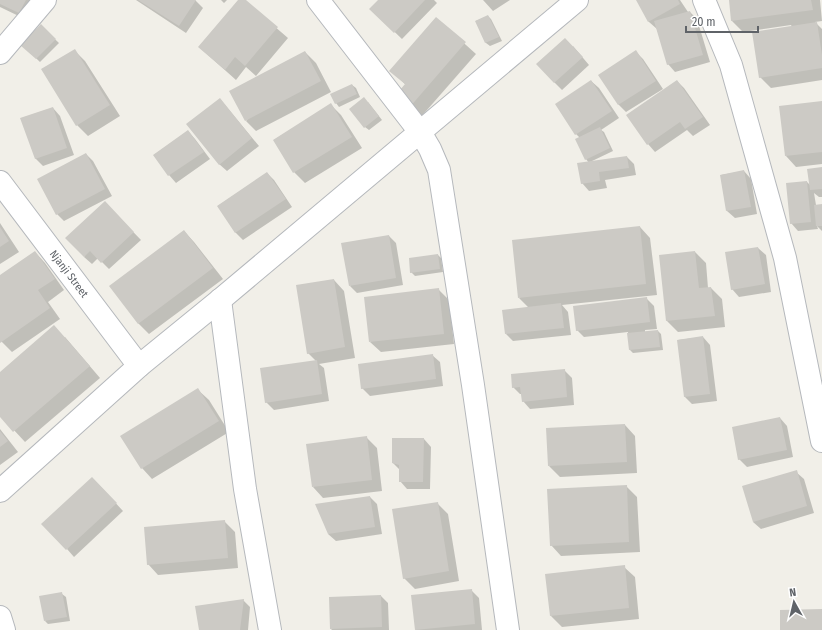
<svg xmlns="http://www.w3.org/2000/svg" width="822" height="630" font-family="'Fira Sans Condensed',sans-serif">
  <rect width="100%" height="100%" fill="#f1efe8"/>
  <!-- shadow -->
  <path fill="#0003" d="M0,0H36L27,20L0,7Z
    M136,0H195L203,8L186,33Z
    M221,0H227L224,3Z
    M239,0H244L288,38L256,76L246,67L236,80L199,47Z
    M379,0H434L437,3L402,39L378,16Z
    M483,0H510L493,11Z
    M637,0H680L688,12H690L697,19L710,62L675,72L668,64L657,29L649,22Z
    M730,0H820L822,21L815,22L822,29V80L771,88L760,77L792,27L791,25L743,32L732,21Z
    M488,16L491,19L502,41L490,46L486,43L476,21Z
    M436,18L476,54L420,118L407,107L406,85L391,71Z
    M41,26L59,43L40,62L22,45Z
    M573,46L589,65L562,90L554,82Z
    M74,50L85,61L120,116L88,136L77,125Z
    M305,52L316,63L331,92L256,131L246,121Z
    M636,52L643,59L663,89L626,112L619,105L600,75Z
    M591,81L599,88L619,118L601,130L604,132L613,151L590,162L627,157L634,164L636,175L605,180L607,188L589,191L582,183L589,163L586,159L580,138L576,134Z
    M677,81L684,88L710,125L693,136L687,130L655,152L648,144Z
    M352,85L356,88L360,97L339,107L336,103Z
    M220,99L259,146L227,171L219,164Z
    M368,102L382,120L369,130L365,127Z
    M822,102V164L796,167L786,156Z
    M331,105L341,115L362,148L305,183L294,172L274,140Z
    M53,108L60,116L74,155L43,166L35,158Z
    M188,131L195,139L210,159L176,183L169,175L154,155Z
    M86,154L93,161L112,196L64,221L57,214Z
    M822,168V197H819L814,193L816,205H822V231L817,226L818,229L798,231L791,223L807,182L811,186Z
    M744,171L751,179L757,214L735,218L727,211L721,175Z
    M267,173L274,180L292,207L243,240L236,233L218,206Z
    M112,210L141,240L109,269L98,258L92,264L84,257Z
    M0,223L19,252L0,264Z
    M640,227L650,238L657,295L562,305L568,312L571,335L513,341L506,334L529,308L519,298Z
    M184,231L194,242L223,279L149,334L138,323Z
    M389,236L396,243L403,285L357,293L350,286Z
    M758,248L766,255L771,292L739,297L732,289Z
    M35,252L45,263L64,290L48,302L60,319L12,352L0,340V276Z
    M695,252L706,263L708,288H711L722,299L725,327L678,332L667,321L661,256Z
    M438,255L441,258L443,272L415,276L411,272Z
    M334,280L344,291L355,358L319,364L324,368L329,401L274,410L266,402L316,361L308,353Z
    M438,289L449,300L454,344L381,352L370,342Z
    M646,298L654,306L657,329L645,330V332L658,331L661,334L663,350L633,353L630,350L628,332L584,337L577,330Z
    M65,337L100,378L25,442L0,415V373Z
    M703,337L710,345L717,401L692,404L685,397L678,340Z
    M432,355L440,362L443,386L370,396L362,388Z
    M564,370L572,378L574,405L530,409L523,401L522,394H520L513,387Z
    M198,390L209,400L229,432L152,479L142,468Z
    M780,418L787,426L793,457L747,467L739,459Z
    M625,425L635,436L637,473L560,477L549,466Z
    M0,429L18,452L0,465Z
    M366,437L377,448L382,491L323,498L313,487Z
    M424,439L431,447L430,489H407L400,481V470L393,463Z
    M796,472L804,479L814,513L761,529L753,522Z
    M99,485L123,511L74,557L67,549Z
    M626,486L637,497L640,552L561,556L551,545Z
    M370,497L377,504L382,534L336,541L328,534Z
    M437,503L448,514L459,581L415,589L404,578Z
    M224,521L235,532L238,568L158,575L148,564Z
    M624,567L635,577L639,619L562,627L551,616L547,575Z
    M471,590L479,598L482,630H416L412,596Z
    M62,594L66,597L70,621L48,624L45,621Z
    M381,596L388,603L389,630H332L331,629Z
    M243,600L250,607L248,630H200Z"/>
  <!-- building -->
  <path fill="#cccac5" d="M0,0H26L19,13L0,4Z
    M138,0H196L179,26Z
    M238,0H246L278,27L245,66L235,57L225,70L198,47Z
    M378,0H425L394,33L369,9Z
    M636,0H678L680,4L648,22Z
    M729,0H811L813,10L731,21Z
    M690,11L703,55L667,65L654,21Z
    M488,15L499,37L485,43L475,21Z
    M436,17L466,42L409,108L395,96L405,84L389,71Z
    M817,22L822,55V68L759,78L752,32Z
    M41,24L56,39L36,59L20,45Z
    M565,38L583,57L554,83L536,64Z
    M75,49L110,105L76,126L41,69Z
    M636,50L656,81L618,105L598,75Z
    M305,51L321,81L245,121L229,91Z
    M591,80L612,111L575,135L555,104Z
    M677,80L703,117L685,129L680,122L647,145L626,115Z
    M352,84L357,94L335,104L330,94Z
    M364,97L379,116L364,128L349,109Z
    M220,98L252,138L219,165L186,124Z
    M822,101V152L785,156L779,106Z
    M331,103L352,137L293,173L273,140Z
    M53,107L67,148L35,159L20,118Z
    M600,127L610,148L585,160L575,139Z
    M188,130L204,152L168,176L153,155Z
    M86,153L105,189L56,215L37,179Z
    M627,156L629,168L599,172L600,181L581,184L577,163Z
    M822,167V189L810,190L807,169Z
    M744,170L751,207L726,211L720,175Z
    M267,172L286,199L235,233L217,206Z
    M807,181L811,222L790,224L786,183Z
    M105,201L134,232L101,263L90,251L84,257L65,238Z
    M822,204V226H816L814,205Z
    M640,226L646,284L518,298L512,240Z
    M0,227L9,241L0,247Z
    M184,230L213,268L138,324L109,286Z
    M389,235L396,278L349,286L341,243Z
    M758,247L765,284L731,290L725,252Z
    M35,251L55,279L38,290L50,308L0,343V275Z
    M695,251L699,288L711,287L715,316L666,321L659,255Z
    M438,254L440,269L410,273L409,258Z
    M334,279L345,347L307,354L296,285Z
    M439,288L444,334L369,342L364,297Z
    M647,297L650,322L576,331L573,306Z
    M561,303L564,328L505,334L502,310Z
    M54,325L90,366L13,432L0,417V372Z
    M658,330L660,347L629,350L627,333Z
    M703,336L710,394L684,397L677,340Z
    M433,354L436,379L361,389L358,364Z
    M317,360L322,394L265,403L260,368Z
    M565,369L567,397L522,402L520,387L512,388L511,374Z
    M198,388L219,421L141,469L120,436Z
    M780,417L787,450L738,460L732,427Z
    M625,424L627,462L548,466L546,428Z
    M0,431L8,441L0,447Z
    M367,436L372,480L312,487L306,444Z
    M392,438H424L423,482H399V465L392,463Z
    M797,470L807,506L753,522L742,486Z
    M92,477L117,503L66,550L41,524Z
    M627,485L629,542L550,546L547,489Z
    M370,496L375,527L328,534L315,504Z
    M438,502L449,571L403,579L392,509Z
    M225,520L228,558L147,565L144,527Z
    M625,565L629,608L550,616L545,574Z
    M472,589L475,624L415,630L411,595Z
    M62,592L67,617L44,621L39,596Z
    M381,595L382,627L330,629L329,597Z
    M244,599L240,630H199L195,606Z
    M822,609V630H780V610Z"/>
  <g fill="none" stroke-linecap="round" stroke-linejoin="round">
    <!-- minor casing -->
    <g stroke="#b5b8bc" stroke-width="24">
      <g id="minor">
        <path d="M318,0L420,132L430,149L439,170L473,385L508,630"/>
        <path d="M704,0L731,65L785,258L822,441"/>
        <path d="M0,53L45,0"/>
        <path id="s1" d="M0,182L139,366"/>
        <path d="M220,300L245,489L270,630"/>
        <path d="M0,491L139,366L220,300L577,0"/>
        <path d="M0,617L4,630"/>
      </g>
    </g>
    <!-- minor -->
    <use href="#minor" stroke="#fff" stroke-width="22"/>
  </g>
  <g text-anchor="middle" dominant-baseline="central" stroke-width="4" stroke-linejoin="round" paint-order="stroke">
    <!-- street labels -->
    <g font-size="11" fill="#5f6368" stroke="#fff">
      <text stroke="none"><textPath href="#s1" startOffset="115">Njanji Street</textPath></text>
    </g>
  </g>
  <!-- north arrow -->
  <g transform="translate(794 602) rotate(352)" stroke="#ffffff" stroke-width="3" paint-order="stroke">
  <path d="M0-3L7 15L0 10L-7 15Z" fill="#5f6368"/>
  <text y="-6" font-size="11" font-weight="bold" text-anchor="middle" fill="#5f6368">N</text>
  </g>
  <!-- scale -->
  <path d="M686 26v6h72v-6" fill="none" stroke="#5f6368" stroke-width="2"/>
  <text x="692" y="26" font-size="12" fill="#5f6368" stroke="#ffffff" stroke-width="3" paint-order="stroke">20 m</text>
</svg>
